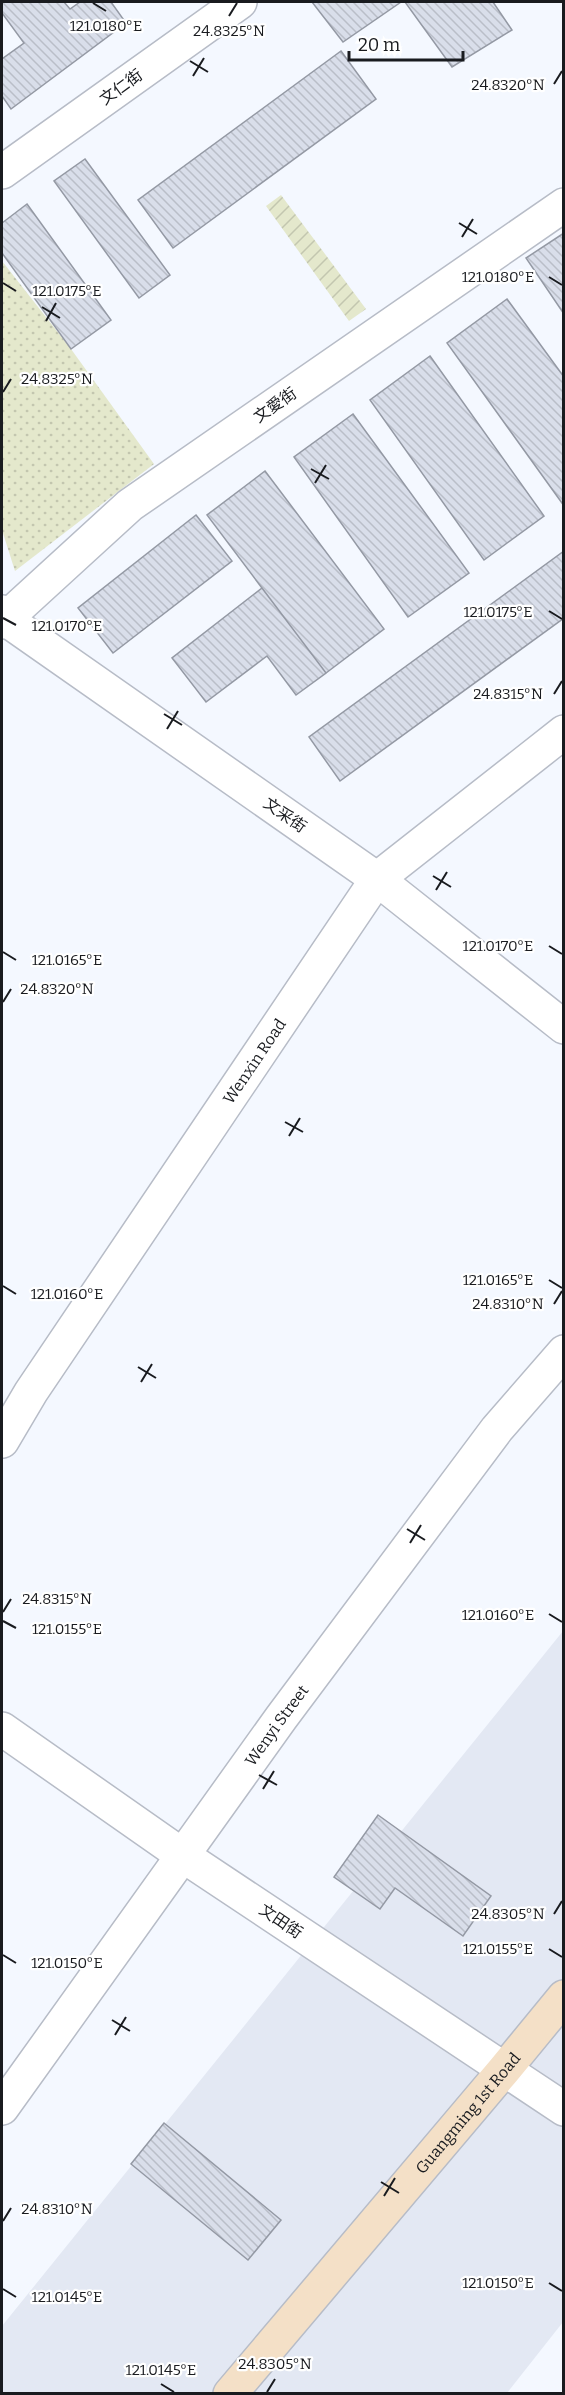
<svg xmlns="http://www.w3.org/2000/svg" width="565" height="2395" font-family="Bitter,'Noto Sans TC',serif">
  <defs>
    <pattern id="park-dots" width="8" height="8" patternUnits="userSpaceOnUse" patternTransform="scale(1.5)"><rect width="8" height="8" fill="#e4e8cc"/><path d="M2 2h.1M6 6h.1" fill="none" stroke="#c3c6af" stroke-width="1.8" stroke-linecap="round"/></pattern>
    <pattern id="garden-furrows" width="10" height="10" patternUnits="userSpaceOnUse" patternTransform="scale(1.5)"><rect width="10" height="10" fill="#e4e8cc"/><path d="M-1 1l2-2M0 10L10 0M9 11l2-2" fill="none" stroke="#c3c6af"/></pattern>
    <pattern id="building-back-hatch" width="6" height="6" patternUnits="userSpaceOnUse" patternTransform="scale(1.5)"><rect width="6" height="6" fill="#d9deea"/><path d="M-1 5l2 2M0 0l6 6M5-1l2 2" fill="none" stroke="#babec8"/></pattern>
  </defs>
  <rect width="100%" height="100%" fill="#f4f8ff"/>
  <!-- built -->
  <path fill="#e3e8f3" d="M563,1631V2322L507,2393L2,2394V2326Z"/>
  <!-- park -->
  <path fill="url(#park-dots)" d="M2,261L71,349L154,464L15,571L2,530Z"/>
  <!-- garden -->
  <path fill="url(#garden-furrows)" d="M281,195L366,309L349,321L266,206Z"/>
  <!-- building -->
  <path fill="url(#building-back-hatch)" stroke="#9499a4" stroke-width="1.5" d="M2,2H64L70,9L80,2H111L126,23L11,109L2,96V59L24,43L2,13Z
    M312,2H401L343,42Z
    M405,2H493L512,30L452,67Z
    M341,51L376,99L173,248L138,200Z
    M85,159L170,275L139,298L54,181Z
    M27,204L111,320L71,349L2,253V223Z
    M564,233V314L526,258Z
    M507,299L564,377V501L562,503L447,343Z
    M430,356L544,516L484,560L370,400Z
    M353,414L469,573L408,617L294,457Z
    M265,471L384,629L326,673L207,515Z
    M196,515L232,561L113,653L78,608Z
    M564,551V618L340,781L309,737Z
    M262,588L326,673L296,695L267,656L206,702L172,658Z
    M378,1815L491,1896L463,1936L395,1888L380,1909L334,1877Z
    M164,2123L281,2220L248,2260L131,2164Z"/>
  <g fill="none" stroke-linecap="round" stroke-linejoin="round">
    <!-- street casing -->
    <g stroke="#b7bcc7" stroke-width="36">
      <g id="street">
        <path d="M2,172L240,2"/>
        <path d="M2,612L4,618L377,879L564,1027"/>
        <path d="M2,622L130,505L564,205"/>
        <path id="s1" d="M2,1441L31,1392L377,879L564,732"/>
        <path d="M2,1729L182,1855L564,2109"/>
        <path id="s2" d="M2,2108L281,1718L497,1429L564,1352"/>
      </g>
    </g>
    <!-- secondary casing -->
    <g stroke="#b7bcc7" stroke-width="36">
      <g id="secondary">
        <path id="s3" d="M230,2394L504,2070L564,1997"/>
      </g>
    </g>
    <!-- street -->
    <use href="#street" stroke="#fff" stroke-width="33"/>
    <!-- secondary -->
    <use href="#secondary" stroke="#f4e0c7" stroke-width="33"/>
  </g>
  <!-- ticks -->
  <path fill="none" stroke="#191b1f" stroke-width="2" d="M93,3L106,11M229,16L237,3M190,61L208,72M193,76L204,58M554,84L562,71M459,223L477,234M462,237L473,219M549,277L562,285M3,283L16,291M42,307L60,318M46,321L56,303M3,392L11,379M311,469L329,479M315,483L326,465M549,611L562,619M3,618L16,625M554,694L562,681M164,714L182,725M167,729L178,711M433,876L451,887M436,890L447,872M549,946L562,954M3,952L16,960M3,1002L11,989M285,1122L303,1132M289,1136L300,1118M549,1280L562,1288M3,1286L16,1294M554,1304L562,1291M138,1367L156,1378M141,1382L152,1364M407,1529L425,1540M410,1543L421,1525M3,1612L11,1599M549,1614L562,1622M3,1621L16,1628M259,1775L277,1785M263,1789L274,1771M554,1914L562,1901M549,1949L562,1957M3,1955L16,1963M112,2020L130,2031M115,2035L126,2017M381,2182L399,2193M384,2196L395,2178M3,2221L11,2208M549,2283L562,2291M3,2289L16,2297M161,2384L174,2392M267,2392L275,2379"/>
  <g text-anchor="middle" dominant-baseline="central" stroke-width="4.5" stroke-linejoin="round" paint-order="stroke">
    <!-- street labels -->
    <g font-size="16" fill="#191b1f" stroke="#fff">
      <text transform="translate(121 87) rotate(-36)">文仁街</text>
      <text transform="translate(275 405) rotate(-35)">文愛街</text>
      <text transform="translate(285 815) rotate(35)">文采街</text>
      <text stroke="none"><textPath href="#s1" startOffset="456">Wenxin Road</textPath></text>
      <text stroke="none"><textPath href="#s2" startOffset="471">Wenyi Street</textPath></text>
      <text transform="translate(281 1921) rotate(34)">文田街</text>
      <text stroke="none"><textPath href="#s3" startOffset="368">Guangming 1st Road</textPath></text>
    </g>
  </g>
  <g font-size="15" text-anchor="middle" fill="#191b1f" stroke="#fff" stroke-width="4.5" stroke-linejoin="round" paint-order="stroke">
    <text x="106" y="31">121.0180°E</text>
    <text x="229" y="36">24.8325°N</text>
    <text x="508" y="90">24.8320°N</text>
    <text x="498" y="282">121.0180°E</text>
    <text x="67" y="296">121.0175°E</text>
    <text x="57" y="384">24.8325°N</text>
    <text x="498" y="617">121.0175°E</text>
    <text x="67" y="631">121.0170°E</text>
    <text x="508" y="699">24.8315°N</text>
    <text x="498" y="951">121.0170°E</text>
    <text x="67" y="965">121.0165°E</text>
    <text x="57" y="994">24.8320°N</text>
    <text x="498" y="1285">121.0165°E</text>
    <text x="67" y="1299">121.0160°E</text>
    <text x="508" y="1309">24.8310°N</text>
    <text x="57" y="1604">24.8315°N</text>
    <text x="498" y="1620">121.0160°E</text>
    <text x="67" y="1634">121.0155°E</text>
    <text x="508" y="1919">24.8305°N</text>
    <text x="498" y="1954">121.0155°E</text>
    <text x="67" y="1968">121.0150°E</text>
    <text x="57" y="2214">24.8310°N</text>
    <text x="498" y="2288">121.0150°E</text>
    <text x="67" y="2302">121.0145°E</text>
    <text x="275" y="2369">24.8305°N</text>
    <text x="161" y="2375">121.0145°E</text>
  </g>
  <!-- border -->
  <rect width="565" height="2395" fill="none" stroke="#191b1f" stroke-width="6"/>
  <!-- scale -->
  <path d="M349 51v9h114v-9" fill="none" stroke="#191b1f" stroke-width="3"/>
  <text x="358" y="51" font-size="18" fill="#191b1f" stroke="#ffffff" stroke-width="4.5" paint-order="stroke">20 m</text>
</svg>
